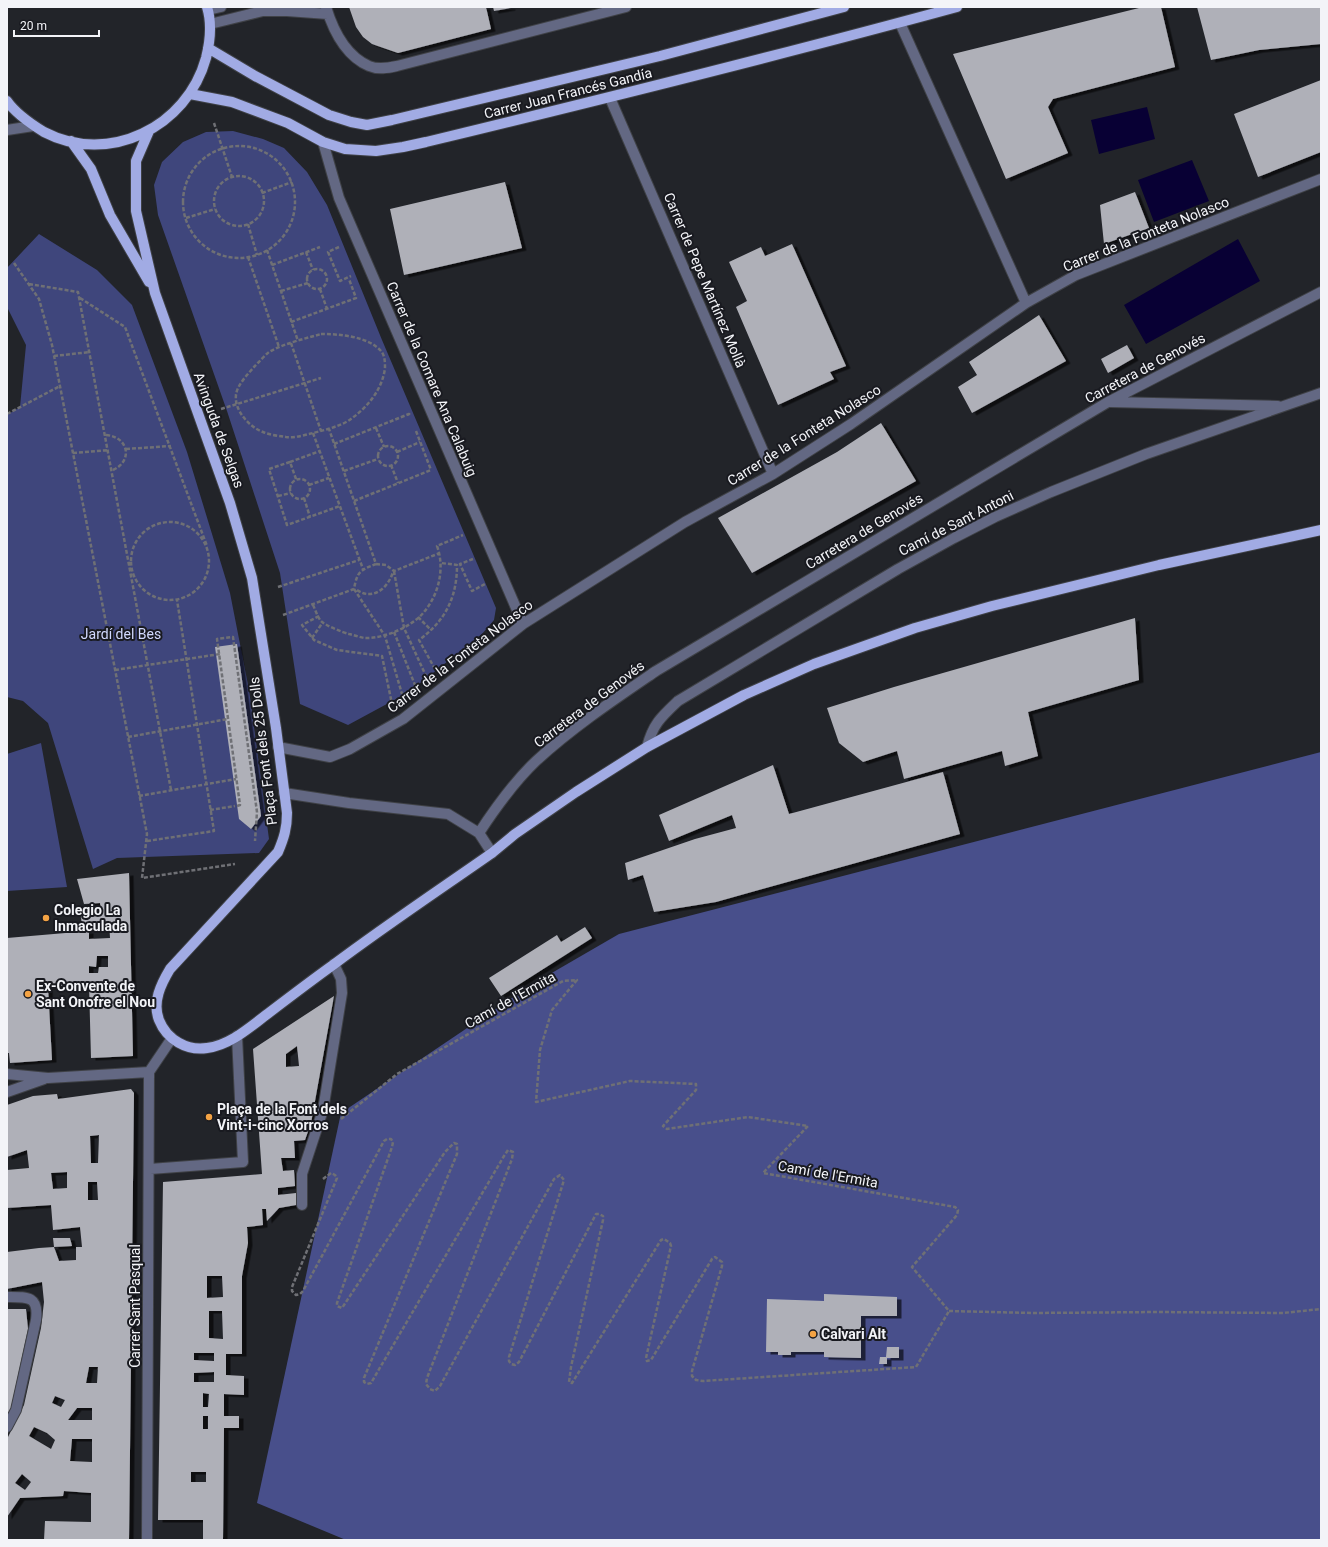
<svg xmlns="http://www.w3.org/2000/svg" width="1328" height="1547" font-family="Roboto,sans-serif">
  <defs>
    <filter id="shadow"><feDropShadow dx="4.5" dy="2.5" stdDeviation="0" flood-color="#0009"/></filter>
  </defs>
  <rect width="100%" height="100%" fill="#222429"/>
  <!-- green -->
  <path fill="#3f467c" d="M233,131L263,139L284,148L307,172L327,205L382,340L496,608L494,620L482,634L409,692L348,725L300,704L280,573L227,411L158,215L154,185L162,162L183,142L206,132Z
    M39,234L97,270L132,305L187,452L230,593L249,690L269,839L259,853L117,858L93,869L48,723L23,701L7,697V415L20,407L26,345L7,307V268Z
    M41,743L67,887L7,891V754Z"/>
  <!-- forest -->
  <path fill="#484f8b" d="M1321,752V1540H346L257,1503L341,1113L531,985L619,934Z"/>
  <!-- water -->
  <path fill="#080034" d="M1147,107L1155,139L1099,154L1091,120Z
    M1192,160L1209,201L1154,222L1138,180Z
    M1238,239L1260,281L1146,344L1124,305Z"/>
  <!-- building -->
  <path fill="#afb0b8" fill-rule="evenodd" filter="url(#shadow)" d="M349,7H486L491,29L398,53L372,44L363,37L356,27Z
    M493,7H511V8L494,11Z
    M1143,7H1161L1175,67L1053,99L1048,107L1068,153L1006,179L953,54Z
    M1197,7H1321V44L1259,50L1211,60Z
    M1321,80V152L1258,177L1234,114Z
    M505,182L522,248L404,275L390,209Z
    M1135,192L1149,228L1104,244L1100,205Z
    M792,244L846,366L830,372L834,379L778,405L736,307L747,301L729,262L761,247L765,256Z
    M1039,315L1066,361L972,413L958,387L977,375L969,362Z
    M1127,345L1134,358L1108,373L1101,359Z
    M881,423L916,481L752,573L718,518L837,452Z
    M1135,618L1139,680L1028,712L1038,756L1005,766L1002,751L904,779L897,751L863,762L839,743L827,708L894,687Z
    M237,644L261,816L251,829L239,819L215,647Z
    M773,765L789,814L943,772L960,834L716,902L654,912L643,875L628,880L625,863L695,839L736,828L732,815L669,841L659,815Z
    M129,873L133,1056L91,1058L89,984L48,987L52,1060L10,1063L9,1053H7V938L89,931V939L110,938L109,921L82,925L80,911L101,909L100,903L84,904L77,879ZM97,956H108V967H99L98,973H89V966L96,967Z
    M585,927L592,938L501,996L489,978L557,935L561,942Z
    M334,996L311,1123L305,1140L294,1141L295,1158H281L283,1171L294,1170L295,1186L278,1188V1195L296,1193V1205L279,1208L267,1221L266,1209H262L263,1225L247,1227L248,1243L242,1276V1354H226V1375L244,1376V1395L224,1394V1416H239V1428H224L223,1540H203V1520H158L163,1182L262,1174L253,1049ZM297,1046L299,1066L286,1067V1054ZM207,1276H222L223,1297L207,1298ZM209,1311H222L223,1339L209,1338ZM194,1353H214V1361L194,1360ZM214,1372V1382H194V1373ZM203,1393L209,1394L208,1407H203ZM203,1416H208V1429H203ZM191,1472H206V1482H191Z
    M131,1089L134,1093L129,1540H44L45,1521L91,1522V1493L64,1491L63,1496L20,1498L7,1517V1439L24,1405L41,1328L44,1302L42,1282L7,1289V1252L39,1248L54,1247L59,1261L76,1260V1247H82L80,1227L53,1230L51,1205L7,1208V1170L29,1168L27,1150L7,1157V1105L33,1096L57,1094L58,1099ZM99,1135L98,1163H91L90,1136ZM67,1172V1188L53,1189L51,1173ZM88,1182H97L98,1200H88ZM89,1367H98L97,1383H86ZM55,1396L65,1400L61,1407L52,1403ZM77,1408H92V1420H68ZM34,1427L47,1433L55,1440L51,1449L29,1436ZM72,1439H92V1462L70,1461ZM22,1474L31,1482L25,1490L15,1483Z
    M53,1238H70L72,1246L54,1247Z
    M824,1294L897,1297V1316H861V1358L824,1357V1352H791V1355H778V1352H766L767,1299L824,1301Z
    M7,1309H26L28,1329L9,1417H7Z
    M887,1347H899V1358H887V1364H879L880,1357H886Z"/>
  <g fill="none" stroke-linecap="round" stroke-linejoin="round">
    <!-- minor casing -->
    <g stroke="#3f4146" stroke-width="12">
      <path id="minor" d="M326,7C333,30 346,56 369,66C378,70 388,68 397,66L626,7
        M208,10L221,7
        M900,23L1026,303
        M210,24L263,11H287L328,14
        M610,98L773,474
        M7,130L33,126
        M323,142L339,198L523,624
        M1110,402L1278,406
        M278,747L330,757L350,749L403,719L523,624L685,522L773,474L851,424L1026,303L1076,275L1321,179
        M647,747C653,724 661,717 678,701L898,569L954,538L995,517L1051,492L1146,454L1321,393
        M284,793L349,803L448,814L479,833L492,853
        M479,833C496,807 514,782 536,761C573,727 615,699 656,671L1108,402L1321,292
        M149,1072L172,1038
        M7,1074L48,1078L149,1072
        M7,1092L44,1079
        M150,1169L243,1162L237,1036
        M302,1205V1174L323,1110L342,993L341,979L334,964
        M7,1297C28,1297 39,1296 36,1320L16,1410L7,1427
        M147,1540L149,1072"/>
    </g>
    <!-- major casing -->
    <g stroke="#3f4146" stroke-width="12">
      <path id="major" d="M208,48L255,76L329,115L351,122L367,125L392,120L660,56L844,7
        M190,94L232,102L288,123L323,142L345,149L376,151L403,147L426,142C604,99 781,55 957,7
        M7,101C16,114 31,124 44,132C109,166 187,127 206,58C210,42 212,23 207,7
        M149,131L136,161V211L155,293L230,503L252,578L276,728L287,813C287,828 284,838 278,852L170,969C161,984 152,1002 159,1020C167,1040 187,1051 207,1048C231,1045 251,1026 270,1012C291,996 312,980 333,965C385,926 439,890 492,853L515,834L576,792L647,747L744,695L814,664L915,628L992,606L1159,565L1321,530
        M71,141L91,169L110,215L149,282"/>
    </g>
    <!-- path -->
    <path stroke="#6f7075" stroke-width="2.5" stroke-dasharray="4 2" stroke-linecap="butt" d="M214,123L232,177
      M183 202a56 56 0 1 1 112 0a56 56 0 1 1-112 0Z
      M214 201a25 25 0 1 1 50 0a25 25 0 1 1-50 0Z
      M262,193L292,182
      M186,218L215,209
      M248,224L257,255
      M339,247L328,252L340,281L351,276
      M267,250L298,341
      M306,252L313,270
      M248,257L279,347
      M14,263L39,299L52,345L147,834L142,878L235,864
      M272,265L320,247
      M307 279a10 10 0 1 1 20 0a10 10 0 1 1-20 0Z
      M29,284L78,292L171,790
      M320,289L327,309
      M281,291L308,283
      M80,298L125,327L207,546
      M291,322L356,298L349,279
      M321,334C338,334 368,336 381,351C385,356 385,362 385,368C382,391 366,409 348,421C337,427 325,430 313,433C305,435 295,438 286,437C279,436 270,435 263,432C249,427 234,410 236,395C237,385 248,374 254,367C259,362 264,356 269,352C285,343 304,339 321,334Z
      M291,343L321,431
      M54,356L90,352
      M221,409L321,378
      M7,414L60,386
      M376,428L384,447
      M416,431L431,470
      M313,433L363,569
      M106,435C129,437 133,461 113,470
      M334,444L409,414L410,415
      M378 456a10 10 0 1 1 20 0a10 10 0 1 1-20 0Z
      M126,449L171,446
      M397,452L420,442
      M73,453L109,450
      M290,462L269,469L287,525L340,506
      M391,465L398,483
      M344,471L378,459
      M296,479L290,462L320,451
      M290 489a10 10 0 1 1 20 0a10 10 0 1 1-20 0Z
      M309,485L329,478
      M278,496L291,493
      M304,498L310,517
      M354,501L431,470
      M131 561a39 39 0 1 1 78 0a39 39 0 1 1-78 0Z
      M473,559L460,564L472,591L485,584
      M376,564L386,565L394,571L440,553
      M394,571L404,628L426,676
      M278,587L359,560
      M354,589L385,636L402,694
      M357,590C373,601 388,588 393,572
      M313,605C315,609 318,618 321,621C326,626 342,632 349,634C354,635 359,637 364,638C383,639 412,627 424,612C439,594 445,568 437,546L463,535
      M283,615L354,589C357,572 360,570 376,564L329,429
      M319,616L302,625L314,640L337,650L382,656L392,704
      M418,617L431,630
      M394,632L415,685
      M312,638L323,622
      M435,669L419,640C445,621 457,598 457,565L441,563
      M115,670L220,654
      M128,737L228,719
      M139,796L236,779
      M237,806L240,805L217,639L233,637L257,812L255,841
      M210,810L235,806
      M147,841L214,831L177,600
      M341,1119L397,1074L563,981L577,980L552,1010L540,1050L536,1102L630,1081L696,1084V1090L663,1126L667,1129L748,1117L808,1126L763,1173L955,1207L958,1210L957,1215L912,1267L949,1311
      M323,1179L331,1173L335,1175L337,1178L292,1287V1291L296,1295L300,1294L303,1291L384,1141L387,1139H391L393,1142L392,1147L337,1303V1306L342,1308L445,1152L454,1143L457,1144V1154L364,1378V1382L367,1384L371,1383L504,1156L508,1150L513,1152L512,1159L427,1378L426,1384L430,1389L435,1391L440,1386L554,1179L560,1175L564,1180L509,1357V1361L511,1364L515,1365L519,1362L596,1214H599L603,1216V1220L571,1367L569,1382L572,1383L661,1240L664,1239L670,1243L671,1246L646,1358L647,1361L651,1360L712,1259L715,1257L722,1262V1266L692,1371V1376L696,1380L703,1381L916,1367L949,1311
      M949,1311L1033,1313L1158,1312L1283,1313L1321,1309"/>
    <!-- minor -->
    <use href="#minor" stroke="#636883" stroke-width="10"/>
    <!-- major -->
    <use href="#major" stroke="#a1abe4" stroke-width="10"/>
  </g>
  <!-- markers -->
  <g fill="#f4a344" stroke="#191a20" stroke-width="1.5">
    <circle cx="46" cy="918" r="4"/>
    <circle cx="28" cy="994" r="4"/>
    <circle cx="209" cy="1117" r="4"/>
    <circle cx="813" cy="1334" r="4"/>
  </g>
  <g text-anchor="middle" dominant-baseline="central" stroke-width="4" stroke-linejoin="round" paint-order="stroke">
    <!-- street labels -->
    <g font-size="14" fill="#f3f4f8" stroke="#191a20">
      <text transform="translate(568 93) rotate(-14)">Carrer Juan Francés Gandía</text>
      <text transform="translate(1146 234) rotate(-22)">Carrer de la Fonteta Nolasco</text>
      <text transform="translate(705 280) rotate(67)">Carrer de Pepe Martínez Mollà</text>
      <text transform="translate(1145 368) rotate(-28)">Carretera de Genovés</text>
      <text transform="translate(432 379) rotate(67)">Carrer de la Comare Ana Calabuig</text>
      <text transform="translate(219 430) rotate(70)">Avinguda de Selgas</text>
      <text transform="translate(804 435) rotate(-32)">Carrer de la Fonteta Nolasco</text>
      <text transform="translate(956 523) rotate(-27)">Camí de Sant Antoni</text>
      <text transform="translate(864 531) rotate(-31)">Carretera de Genovés</text>
      <text transform="translate(460 656) rotate(-37)">Carrer de la Fonteta Nolasco</text>
      <text transform="translate(589 704) rotate(-37)">Carretera de Genovés</text>
      <text transform="translate(263 751) rotate(-97)">Plaça Font dels 25 Dolls</text>
      <text transform="translate(510 1000) rotate(-29)">Camí de l'Ermita</text>
      <text transform="translate(828 1174) rotate(10)">Camí de l'Ermita</text>
      <text transform="translate(135 1306) rotate(-90)">Carrer Sant Pasqual</text>
    </g>
    <!-- park labels -->
    <g font-size="14" fill="#d2d9fe" stroke="#191a20">
      <text x="121" y="634">Jardí del Bes</text>
    </g>
    <!-- poi labels -->
    <g font-size="14" font-weight="bold" fill="#f3f4f8" stroke="#191a20" text-anchor="start">
      <text x="54" y="910">Colegio La<tspan x="54" dy="16">Inmaculada</tspan></text>
      <text x="36" y="986">Ex-Convente de<tspan x="36" dy="16">Sant Onofre el Nou</tspan></text>
      <text x="217" y="1109">Plaça de la Font dels<tspan x="217" dy="16">Vint-i-cinc Xorros</tspan></text>
      <text x="821" y="1334">Calvari Alt</text>
    </g>
  </g>
  <!-- border -->
  <rect width="1328" height="1547" fill="none" stroke="#f3f4f8" stroke-width="16"/>
  <!-- scale -->
  <path d="M14 30v6h85v-6" fill="none" stroke="#f3f4f8" stroke-width="2"/>
  <text x="20" y="30" font-size="12" fill="#f3f4f8" stroke="#191a20" stroke-width="3" paint-order="stroke">20 m</text>
</svg>
